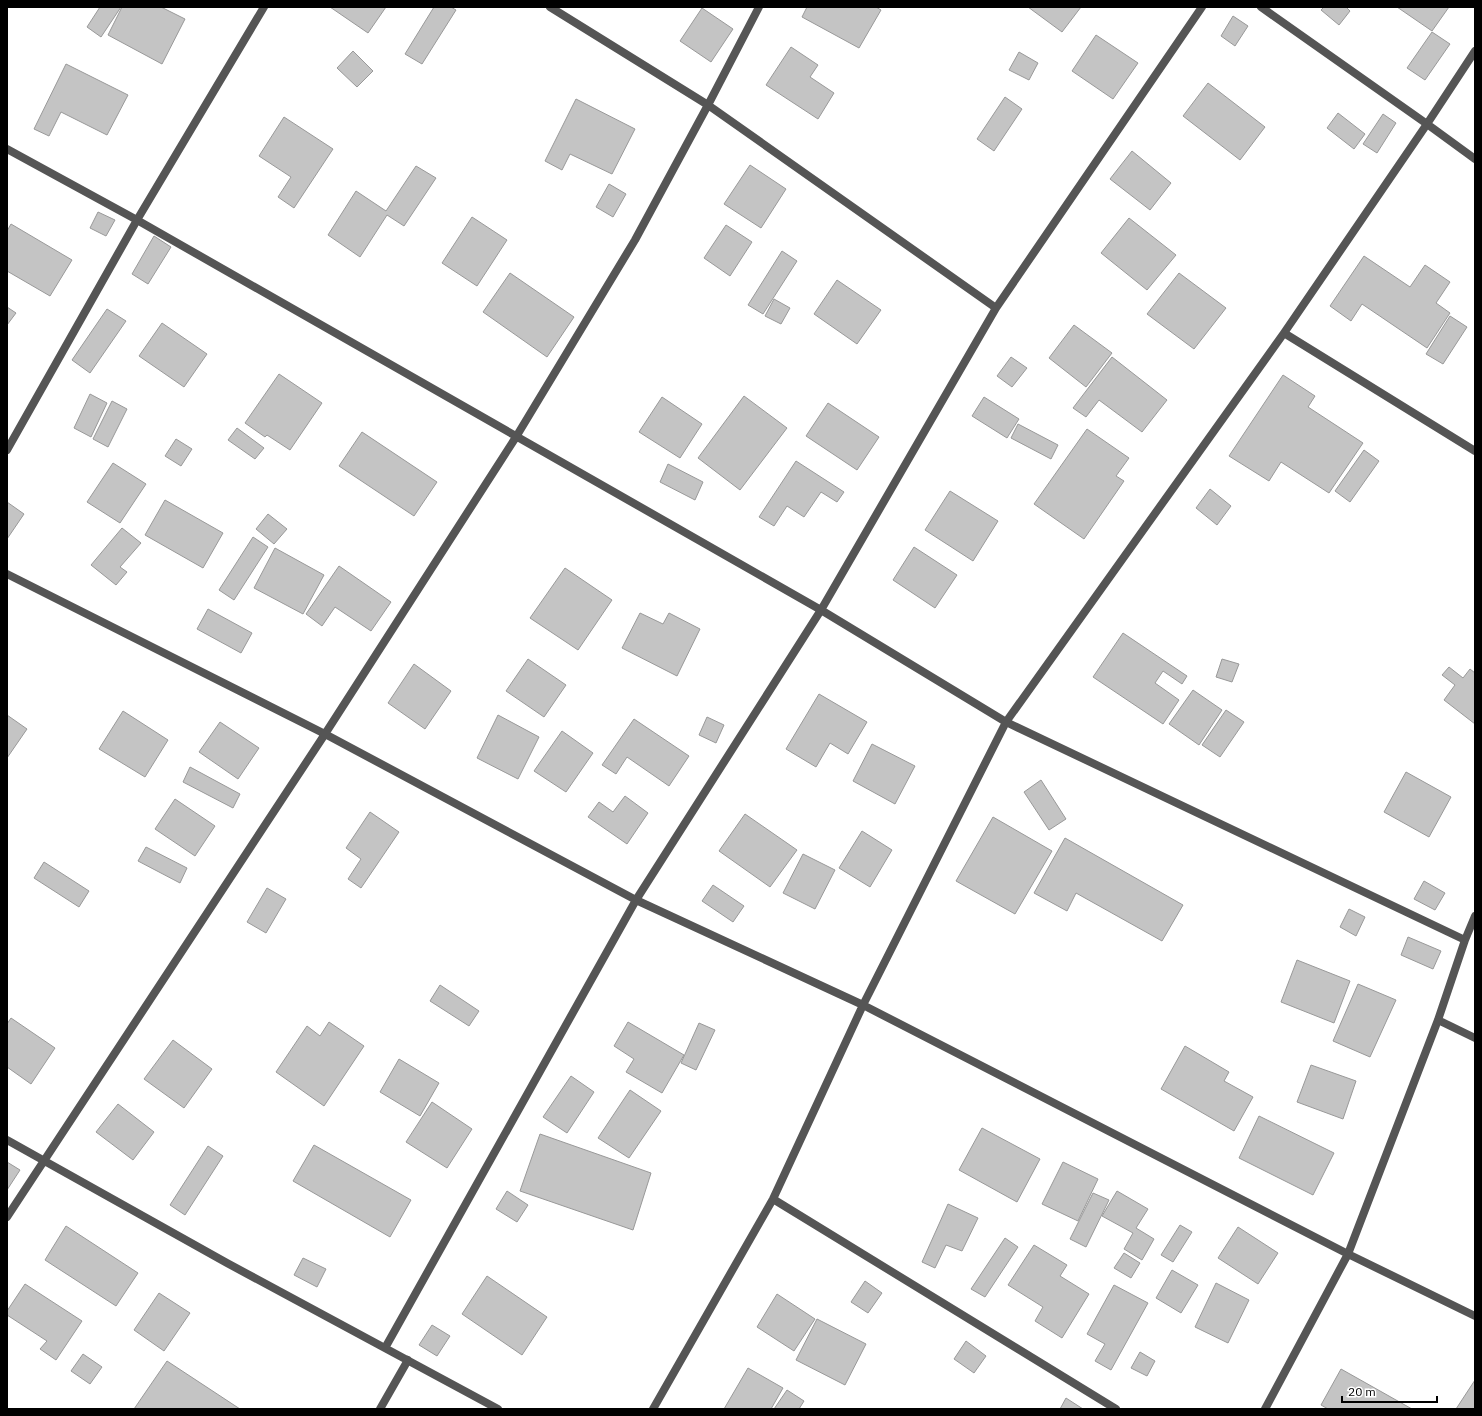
<svg xmlns="http://www.w3.org/2000/svg" width="1482" height="1416" font-family="'IBM Plex Sans',sans-serif">
  <rect width="100%" height="100%" fill="#fff"/>
  <!-- building -->
  <path fill="#c4c4c4" stroke="#999" d="M100,7H121L101,37L87,27Z
    M122,7H161L185,19L162,64L108,35Z
    M330,7H386L368,33Z
    M434,7H451L456,10L422,64L405,54Z
    M807,7H876L881,10L859,48L802,17Z
    M1028,7H1081L1062,32Z
    M1324,7H1346L1350,11L1339,25L1321,10Z
    M1397,7H1449L1432,31Z
    M702,8L733,29L711,62L680,41Z
    M1233,16L1248,26L1235,46L1221,36Z
    M1432,32L1450,44L1425,80L1407,68Z
    M1096,35L1138,63L1113,99L1072,71Z
    M791,47L818,65L810,77L834,93L818,119L766,85Z
    M353,51L373,71L357,87L337,68Z
    M1019,52L1038,63L1029,80L1009,70Z
    M66,64L128,95L107,135L61,112L49,136L34,129Z
    M1208,83L1265,127L1240,160L1183,116Z
    M1005,97L1022,109L994,151L977,139Z
    M576,99L635,129L612,174L570,154L562,170L545,161Z
    M1338,113L1365,134L1354,149L1327,128Z
    M1383,114L1396,123L1377,153L1363,144Z
    M284,117L333,149L294,208L278,197L291,177L259,156Z
    M1132,151L1171,183L1150,210L1110,179Z
    M750,165L786,189L761,228L724,204Z
    M416,166L436,178L404,226L387,215L360,257L328,235L356,191L386,211Z
    M609,184L626,194L613,217L596,207Z
    M98,212L115,220L106,236L90,228Z
    M472,217L507,240L477,286L442,263Z
    M1129,218L1176,255L1147,290L1101,253Z
    M11,224L72,260L50,296L7,271V231Z
    M726,225L752,242L730,276L704,258Z
    M154,236L171,247L148,284L132,274Z
    M782,251L797,261L763,314L748,305Z
    M1364,256L1410,287L1425,265L1450,282L1436,303L1450,313L1427,348L1362,304L1351,321L1330,306Z
    M510,273L574,317L547,357L483,312Z
    M1179,273L1226,308L1194,349L1147,314Z
    M837,280L881,310L857,344L814,314Z
    M774,299L790,308L781,324L765,316Z
    M7,307L16,313L7,325Z
    M107,309L126,321L90,373L72,360Z
    M1450,316L1467,327L1443,364L1426,354Z
    M162,323L207,354L184,387L139,356Z
    M1074,325L1112,353L1086,387L1049,358Z
    M1011,357L1027,368L1012,387L997,376Z
    M1112,357L1167,400L1142,432L1099,400L1086,417L1073,408Z
    M279,374L322,403L290,450L267,435L265,437L245,423Z
    M1283,375L1315,396L1308,407L1363,443L1329,493L1281,462L1269,481L1229,456Z
    M90,394L107,403L91,437L74,428Z
    M744,396L787,428L740,490L698,458Z
    M662,397L702,424L680,458L639,432Z
    M984,397L1019,419L1007,438L972,416Z
    M112,401L127,409L108,447L93,439Z
    M828,403L879,437L857,470L806,436Z
    M1018,424L1058,445L1051,459L1011,438Z
    M237,428L264,448L255,459L228,440Z
    M1087,429L1129,458L1116,476L1124,481L1084,539L1034,504Z
    M362,432L437,482L414,516L339,466Z
    M176,439L192,449L181,466L165,456Z
    M1364,450L1379,461L1350,502L1335,491Z
    M796,461L844,492L837,502L821,492L804,517L787,506L774,526L759,517Z
    M113,463L146,484L120,523L87,502Z
    M668,464L703,482L695,500L660,482Z
    M1210,489L1231,506L1217,525L1196,508Z
    M950,491L998,521L973,561L925,530Z
    M165,500L223,533L203,568L145,535Z
    M7,502L24,514L7,539Z
    M268,514L287,529L274,544L256,529Z
    M122,528L141,543L120,567L127,572L116,585L91,565Z
    M253,537L268,547L234,600L219,590Z
    M914,547L957,575L935,608L893,580Z
    M275,548L324,575L303,614L254,588Z
    M339,566L391,602L371,631L335,607L322,626L306,614Z
    M565,568L612,600L578,650L530,618Z
    M208,609L252,633L241,653L197,629Z
    M640,613L663,624L669,613L700,629L677,676L622,648Z
    M1123,633L1187,676L1182,684L1163,671L1155,683L1179,700L1163,724L1093,677Z
    M528,659L566,685L544,717L506,691Z
    M1222,659L1239,664L1232,682L1216,677Z
    M414,664L451,691L425,729L388,703Z
    M1449,667L1463,678L1470,669L1475,673V724L1444,700L1455,685L1442,675Z
    M1193,690L1222,710L1199,745L1169,724Z
    M819,694L867,722L848,754L830,743L816,767L786,749Z
    M1226,710L1244,722L1220,757L1202,745Z
    M123,711L168,740L145,777L99,749Z
    M7,715L27,729L7,758Z
    M498,715L539,737L518,779L477,758Z
    M707,717L724,725L716,743L699,735Z
    M634,719L689,756L669,786L627,757L616,774L602,765Z
    M220,722L259,748L238,779L199,752Z
    M562,731L593,753L566,792L534,771Z
    M872,744L915,766L895,804L853,781Z
    M190,767L240,794L233,808L183,782Z
    M1406,772L1451,797L1429,837L1384,812Z
    M1041,780L1066,819L1049,830L1024,792Z
    M625,796L648,813L627,844L588,817L599,802L613,812Z
    M175,799L215,826L195,856L155,829Z
    M370,812L399,832L361,888L348,879L361,859L346,848Z
    M745,814L797,850L770,887L719,851Z
    M993,817L1052,851L1015,914L956,881Z
    M862,831L892,850L870,887L839,868Z
    M1065,838L1183,905L1162,941L1076,893L1067,911L1034,893Z
    M146,847L187,868L180,883L138,861Z
    M803,854L835,870L815,909L783,893Z
    M44,862L89,891L79,907L34,878Z
    M1424,881L1445,893L1435,910L1414,899Z
    M713,885L744,906L733,922L702,901Z
    M267,888L286,899L266,933L247,922Z
    M1349,909L1365,917L1356,936L1340,927Z
    M1408,937L1441,951L1433,969L1401,955Z
    M1297,960L1350,981L1334,1023L1281,1002Z
    M1358,984L1396,1000L1370,1057L1333,1041Z
    M440,985L479,1011L469,1026L430,1001Z
    M11,1018L55,1048L31,1084L7,1067V1024Z
    M329,1022L364,1046L324,1106L276,1072L307,1026L320,1036Z
    M628,1022L684,1055L662,1093L626,1072L634,1059L614,1046Z
    M699,1023L715,1030L696,1070L681,1063Z
    M173,1040L212,1069L184,1108L144,1079Z
    M1185,1046L1229,1072L1224,1081L1253,1097L1234,1131L1161,1089Z
    M399,1059L439,1083L420,1116L380,1092Z
    M1311,1065L1356,1081L1343,1119L1297,1102Z
    M571,1076L594,1092L567,1133L543,1117Z
    M630,1090L661,1111L629,1158L598,1138Z
    M432,1102L472,1129L447,1168L406,1142Z
    M118,1104L154,1132L133,1160L96,1132Z
    M1259,1116L1334,1153L1313,1195L1239,1158Z
    M982,1128L1040,1159L1017,1202L959,1170Z
    M540,1134L651,1173L633,1230L520,1191Z
    M314,1145L411,1200L390,1237L293,1181Z
    M208,1146L223,1156L185,1215L170,1205Z
    M7,1162L20,1170L7,1190Z
    M1063,1162L1098,1179L1078,1221L1042,1204Z
    M507,1191L528,1205L517,1222L496,1209Z
    M1117,1191L1148,1209L1136,1228L1154,1239L1142,1260L1124,1249L1133,1233L1102,1216Z
    M1093,1193L1109,1200L1086,1247L1070,1239Z
    M948,1204L978,1218L962,1251L946,1245L935,1268L922,1262Z
    M1180,1225L1192,1232L1173,1262L1161,1255Z
    M66,1226L138,1273L116,1306L45,1260Z
    M1238,1227L1278,1253L1258,1284L1218,1258Z
    M1005,1238L1018,1247L985,1297L971,1289Z
    M1034,1245L1067,1265L1060,1276L1089,1294L1062,1338L1035,1321L1043,1307L1008,1285Z
    M1124,1253L1140,1263L1131,1278L1114,1268Z
    M303,1258L326,1269L317,1287L294,1275Z
    M1172,1270L1198,1285L1181,1313L1156,1298Z
    M487,1276L547,1317L522,1355L462,1314Z
    M865,1281L882,1293L868,1313L851,1302Z
    M1216,1283L1249,1300L1228,1343L1195,1327Z
    M25,1284L82,1321L56,1360L40,1349L47,1341L7,1315V1311Z
    M1114,1285L1148,1303L1111,1370L1095,1361L1105,1344L1087,1334Z
    M159,1293L190,1313L164,1351L134,1330Z
    M777,1294L815,1319L794,1351L757,1327Z
    M817,1319L866,1344L845,1385L796,1360Z
    M432,1325L450,1336L437,1356L419,1345Z
    M966,1341L986,1356L974,1373L954,1359Z
    M1140,1352L1155,1361L1147,1376L1131,1368Z
    M83,1354L102,1367L90,1384L71,1371Z
    M167,1361L240,1409H134Z
    M748,1368L783,1388L771,1409H724Z
    M1341,1369L1412,1409H1328L1321,1405Z
    M1475,1380V1409H1456Z
    M787,1390L804,1401L799,1409H774Z
    M1066,1398L1083,1409H1060Z"/>
  <g fill="none" stroke-linecap="round" stroke-linejoin="round">
    <!-- minor -->
    <path stroke="#555" stroke-width="8" d="M550,7L708,105L996,308
      M1261,7L1427,124L1475,159
      M7,149L137,220L821,610L1006,722L1465,940
      M1284,333L1475,451
      M7,450L137,220L264,7
      M7,574L325,734L636,900L863,1005L1348,1254L1475,1316
      M1438,1020L1475,1038
      M7,1140L227,1263L498,1409
      M773,1199L1116,1409
      M7,1217L325,734L516,437L635,240L708,105L759,7
      M385,1348L636,900L821,610L996,308L1202,7
      M380,1409L408,1360
      M653,1409L773,1199L863,1005L1006,722L1284,333L1427,124L1475,51
      M1265,1409L1348,1254L1438,1020L1465,940L1475,916"/>
  </g>
  <!-- border -->
  <rect width="1482" height="1416" fill="none" stroke="#000000" stroke-width="16"/>
  <!-- scale -->
  <path d="M1342 1396v6h95v-6" fill="none" stroke="#000000" stroke-width="2"/>
  <text x="1348" y="1396" font-size="12" fill="#000000" stroke="#ffffff" stroke-width="3" paint-order="stroke">20 m</text>
</svg>
